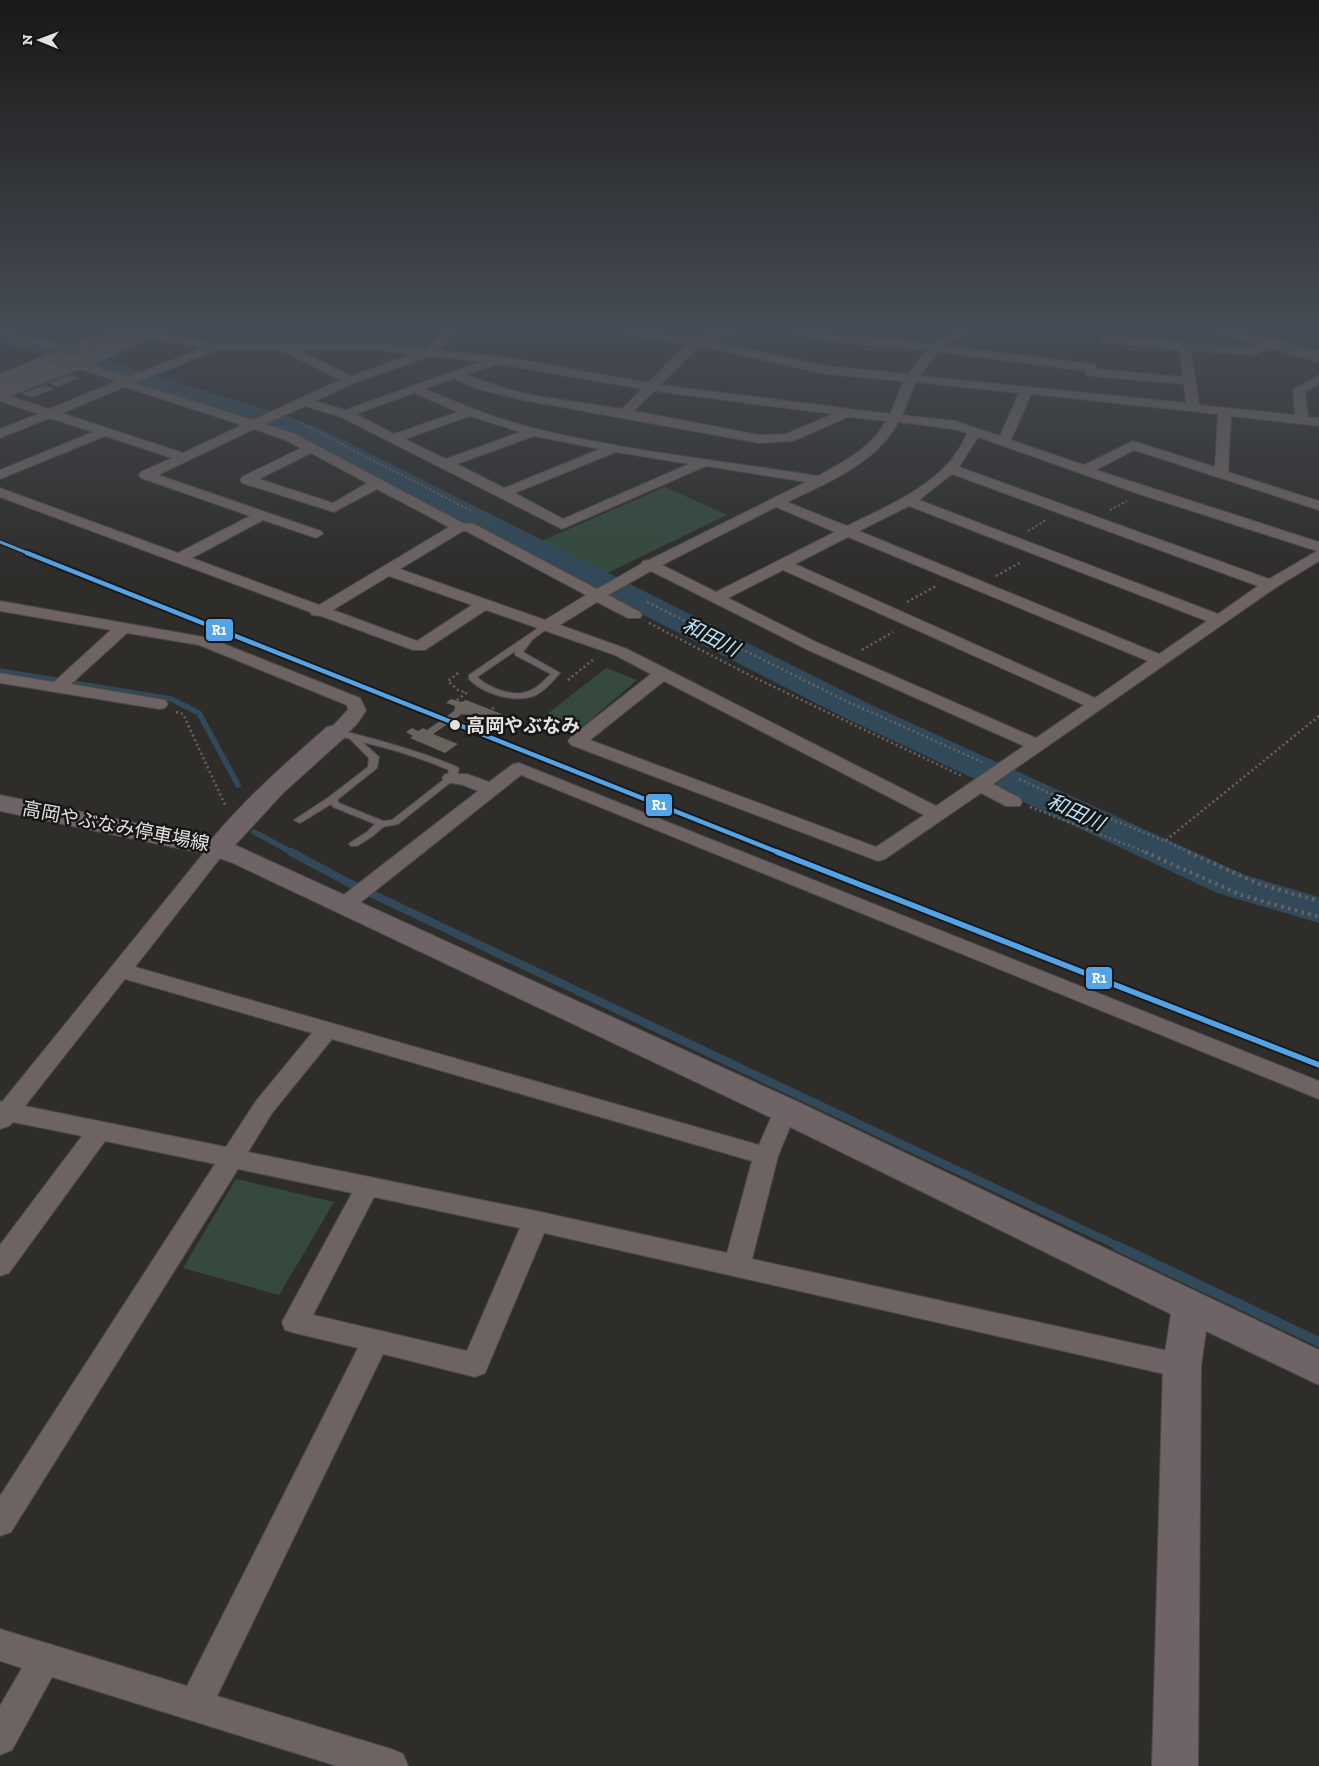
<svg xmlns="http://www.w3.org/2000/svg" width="1319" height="1766" font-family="'Zilla Slab','Noto Sans JP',serif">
  <rect width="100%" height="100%" fill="#2e2d2a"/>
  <!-- green -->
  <path fill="#354a3d" d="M665,487L727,515L603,575L539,542Z
    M606,668L637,680L581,728L546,715Z
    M236,1179L334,1202L279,1295L183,1268Z"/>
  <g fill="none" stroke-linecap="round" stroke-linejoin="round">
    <!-- stream-far2 -->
    <path stroke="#314958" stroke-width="5.5" d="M0,671L171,699L199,713L238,785
      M254,832L293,853"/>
    <!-- stream-far1 -->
    <path stroke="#314958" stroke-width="8" d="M291,852L351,884L1120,1247"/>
    <!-- stream -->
    <path stroke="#314958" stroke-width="10" d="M1117,1246L1319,1342"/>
    <!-- river -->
    <path fill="#314958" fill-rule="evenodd" d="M0,329L64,345L68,350L64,355L56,357L0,343Z
      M103,357L120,365L290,417L325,431L867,703L1245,875L1319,897V923L1217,893L843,717L307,443L272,427L104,375L91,364L95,359Z"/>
  </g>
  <!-- building -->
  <path fill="#66645d" d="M70,375L80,378L58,387L48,383Z
    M44,385L54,389L32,397L21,394Z
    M451,699L462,702L466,700L507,716L498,723L462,714L433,734L458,744L445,753L410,738L413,736L406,732L412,728L418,731L423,728L427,730L454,711L455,706L446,703Z"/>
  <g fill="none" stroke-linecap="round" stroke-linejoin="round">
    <!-- lane casing -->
    <g stroke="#4a4a48" stroke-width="2">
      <path id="lane" d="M544,624H547L551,626L533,639L523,652L560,673C553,681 544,692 534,696C514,703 483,694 469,679V675ZM515,651V655L551,674C544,680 538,688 529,691C514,698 489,688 477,677Z
        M336,729C377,740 418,750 457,767L459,769L456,778L398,824L383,827L373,836L357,846H351L349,844L351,842L367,832L375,824L333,807L331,804L302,822L299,823L294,820L329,797L368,767L369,758L350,739L333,734L332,732L333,730ZM362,742C392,749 421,758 449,770L447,777L392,820L383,821L339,803L337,800L377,768L379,757Z"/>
    </g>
    <!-- street casing -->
    <g stroke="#4a4a48" stroke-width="2">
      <path id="street" d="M119,327H134L0,382V374L60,350L34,345L0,335V328L40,340L72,345Z
        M157,327H172L162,333L216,344L373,343L427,349L450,327H461L438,350L516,359L648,383L687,344L603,330L598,327H622L695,338L729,327H744L743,329L709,341L826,366L908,374L927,350C900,347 798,343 782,327H799L836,334L934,344L959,327H972L946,346L1092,364L1096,365L1097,369L1183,377L1180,350L1103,342L1097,339L1103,336L1253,348L1272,341L1278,344L1276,346L1255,355L1191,351L1199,405L1295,415L1293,390L1319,375V384L1305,392L1308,417L1319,418V426L1231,416L1228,472L1319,501V510L1134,450L1096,470L1319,542V561L1275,588L993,784L1020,798L1022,802L1020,806H1006L981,793L885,859L878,861L571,745L568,741L571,737L651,674L615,655L486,610L425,650H413L321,616L312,615L310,612L0,497V488L178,553L250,516L141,478L139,475L141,472L172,458L105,436L0,479V470L93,432L50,418L0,438V429L38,414L0,401V392L76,362ZM151,338L203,348L128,377L91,365ZM699,346L826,374L904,381L890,414L660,385ZM373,349L414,354L351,376L298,350ZM217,350H281L340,380L253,420L135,383ZM939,352L1086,371L1087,375L1091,376L1184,384L1186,403L919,376ZM431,356L480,362L345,410L315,401L354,383ZM498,364L516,367L642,389L622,409C570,400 514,397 466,374ZM80,369L117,381L49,409L10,396ZM454,378L477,389L523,400L759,443L793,441L848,417L886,421C873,447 843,462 818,476C721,460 621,451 525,426C491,417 458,403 425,389ZM916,382L1019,393L1000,436L955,421L902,415ZM125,387L242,425L183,453L62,413ZM654,391L833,414L786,434L759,435L634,411ZM414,393L458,412L394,434L356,414ZM1031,394L1218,414L1215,467L1133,441L1084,465L1011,440ZM305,406L341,417L562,529L706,466L806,482L649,560L643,561L641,564L597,589L474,524L463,523L293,433L265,424ZM470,416L520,432L446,459L405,439ZM898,422L953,429L967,433C948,482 891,504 847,526L787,502C827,483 877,463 898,422ZM254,429L283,439L301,448L242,477L240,480L242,483L334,512L377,489L449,527L319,605L192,558L263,520L316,538L323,534L321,531L158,475ZM534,436L600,449L504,488L457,464ZM978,437L1139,494L1317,551L1269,579L959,467ZM616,452L689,464L563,519L515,493ZM311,453L367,483L333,503L259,479ZM952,474L1258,586L1218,614L919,500ZM909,506L1207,621L1159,654L859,531ZM776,507L835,532L716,592L662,565ZM463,531H466L586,595L545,620L400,569ZM848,537L1148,661L1095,698L795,564ZM783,570L1084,705L1036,738L818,643L728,598ZM651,571L806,649L1024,746L936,806L627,649L560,625L597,602L628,618H640L642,615L640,612L608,595ZM389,576L472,605L417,641L333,610ZM664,681L924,815L876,847L590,740Z
        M0,601L209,638L360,698L366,710C359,723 346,740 330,736L327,732L348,710L347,705L199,645L127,633L71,684L159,699L165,700L168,704L165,708L159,709L0,683V673L54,682L111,630L0,611Z
        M519,763L1319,1081V1099L521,775L351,910L344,912L337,910L334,905L337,900L478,791L463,785L445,782L442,778L445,774H467L489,782L513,764Z
        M218,842L225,844L228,848L135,967L759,1145L777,1104L785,1101L793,1104L797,1110L778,1156L752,1259L1182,1354L1192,1358L1196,1366L1192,1374L1182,1378L544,1233L485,1373L475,1377L383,1354L217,1696L391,1749L403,1754L408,1766H337L52,1677L12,1750L0,1755V1706L22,1668L0,1661V1629L187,1686L358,1348L295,1333L285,1330L282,1322L352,1193L238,1169L11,1532L0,1536V1496L215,1164L105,1141L9,1273L0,1276V1245L82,1136L13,1122L9,1126L0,1129V1101L2,1102L211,844ZM125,979L312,1033L256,1101L226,1147L25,1106ZM332,1039L752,1161L727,1253L536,1211L248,1152L272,1113ZM374,1197L520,1228L467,1351L313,1315Z"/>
    </g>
    <!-- secondary casing -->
    <g stroke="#4a4a48" stroke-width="2">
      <path id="secondary" d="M134,327H154L151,330L90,358L0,392V381L78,352Z
        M1203,327H1227L1319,352V362L1206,330Z
        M336,725L345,727L348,732L345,737L283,793L235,845L796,1101L1319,1350V1385L1206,1331L1201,1366L1198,1766H1152L1163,1366L1171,1314L774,1119L233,863L211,855L0,811V795L212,839C247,797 287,762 327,727Z"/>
    </g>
    <!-- path-far2 -->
    <path stroke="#6a6363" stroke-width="2" stroke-dasharray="2 2.5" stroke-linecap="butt" d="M301,423L473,512
      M1110,510L1127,501
      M1028,531L1046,520"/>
    <!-- path-far1 -->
    <path stroke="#6a6363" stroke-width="2.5" stroke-dasharray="2 3" stroke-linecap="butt" d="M996,576L1021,562
      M647,602L846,701L982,762
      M907,602L936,586
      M649,623L751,676L962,776
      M862,650L893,632
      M458,673L448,681L458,690L467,693
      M568,680L594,659
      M453,703L466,693
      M454,703L467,707
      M461,710L470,704L489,711L496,706
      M464,710L485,718L491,713
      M176,712L183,714L226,807
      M414,732L424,736
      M417,741L435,729
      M441,747L444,748L450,744
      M1019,779L1066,801L1165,841L1319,716
      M1030,807L1148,853
      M1165,841L1191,853"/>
    <!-- path -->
    <path stroke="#6a6363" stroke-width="4" stroke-dasharray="2.5 4.5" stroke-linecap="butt" d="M1145,852L1241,895L1319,917
      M1188,852L1259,884L1319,901"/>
    <!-- lane -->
    <use href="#lane" fill="#6e6363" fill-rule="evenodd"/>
    <!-- street -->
    <use href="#street" fill="#6e6363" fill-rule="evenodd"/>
    <!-- secondary -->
    <use href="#secondary" fill="#6f6465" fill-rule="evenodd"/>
    <!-- path-bridge -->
    <path stroke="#6a6363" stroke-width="2.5" stroke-dasharray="2 3" stroke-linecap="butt" d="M414,732L450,744
      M424,735L466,704"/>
    <!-- rail-1-far2 casing -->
    <g stroke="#171614" stroke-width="5.5">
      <path id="rail-1-far2" d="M0,542L30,554"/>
    </g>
    <!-- rail-1-far1 casing -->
    <g stroke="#171614" stroke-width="8">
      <path id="rail-1-far1" d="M27,553L780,853"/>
    </g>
    <!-- rail-1 casing -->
    <g stroke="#171614" stroke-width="9">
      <path id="rail-1" d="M777,852L1319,1065"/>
    </g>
    <!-- rail-1-far2 -->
    <use href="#rail-1-far2" stroke="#53a3e8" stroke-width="3"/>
    <!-- rail-1-far1 -->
    <use href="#rail-1-far1" stroke="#53a3e8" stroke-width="4.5"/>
    <!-- rail-1 -->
    <use href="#rail-1" stroke="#53a3e8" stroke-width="5.5"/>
  </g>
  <!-- sky -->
  <linearGradient id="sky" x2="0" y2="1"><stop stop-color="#191917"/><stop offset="0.57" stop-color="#464c55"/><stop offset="1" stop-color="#464c55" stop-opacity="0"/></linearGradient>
  <rect width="1319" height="574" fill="url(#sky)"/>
  <!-- markers -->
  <circle fill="#e2e1de" stroke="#171614" stroke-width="2" cx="455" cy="725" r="6"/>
  <g text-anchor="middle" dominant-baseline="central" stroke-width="5" stroke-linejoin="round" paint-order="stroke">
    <!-- stop labels -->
    <g font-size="19" font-weight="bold" fill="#e2e1de" stroke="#171614" text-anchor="start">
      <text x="466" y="725">高岡やぶなみ</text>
    </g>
    <!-- street labels -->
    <g font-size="19" fill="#e2e1de" stroke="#171614">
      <text transform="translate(116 826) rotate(11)">高岡やぶなみ停車場線</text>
    </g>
    <!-- water labels -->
    <g font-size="20" font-style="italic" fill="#b8e4fe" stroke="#171614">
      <text transform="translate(711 637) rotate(27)">和田川</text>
      <text transform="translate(1076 812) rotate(25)">和田川</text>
    </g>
  </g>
  <g stroke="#171614" stroke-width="2">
    <rect x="205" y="618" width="29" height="24" rx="5" fill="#53a3e8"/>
    <rect x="645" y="793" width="28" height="24" rx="5" fill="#53a3e8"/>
    <rect x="1085" y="966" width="28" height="24" rx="5" fill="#53a3e8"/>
  </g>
  <g font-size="14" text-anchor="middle" font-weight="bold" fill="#fff">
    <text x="219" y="635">R1</text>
    <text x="659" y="810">R1</text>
    <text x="1099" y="983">R1</text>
  </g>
  <!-- north arrow -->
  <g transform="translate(40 40) rotate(271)" stroke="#171614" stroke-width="4" paint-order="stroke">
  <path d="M0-4L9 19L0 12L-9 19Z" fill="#e2e1de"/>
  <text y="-8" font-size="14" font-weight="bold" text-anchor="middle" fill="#e2e1de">N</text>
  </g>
</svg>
